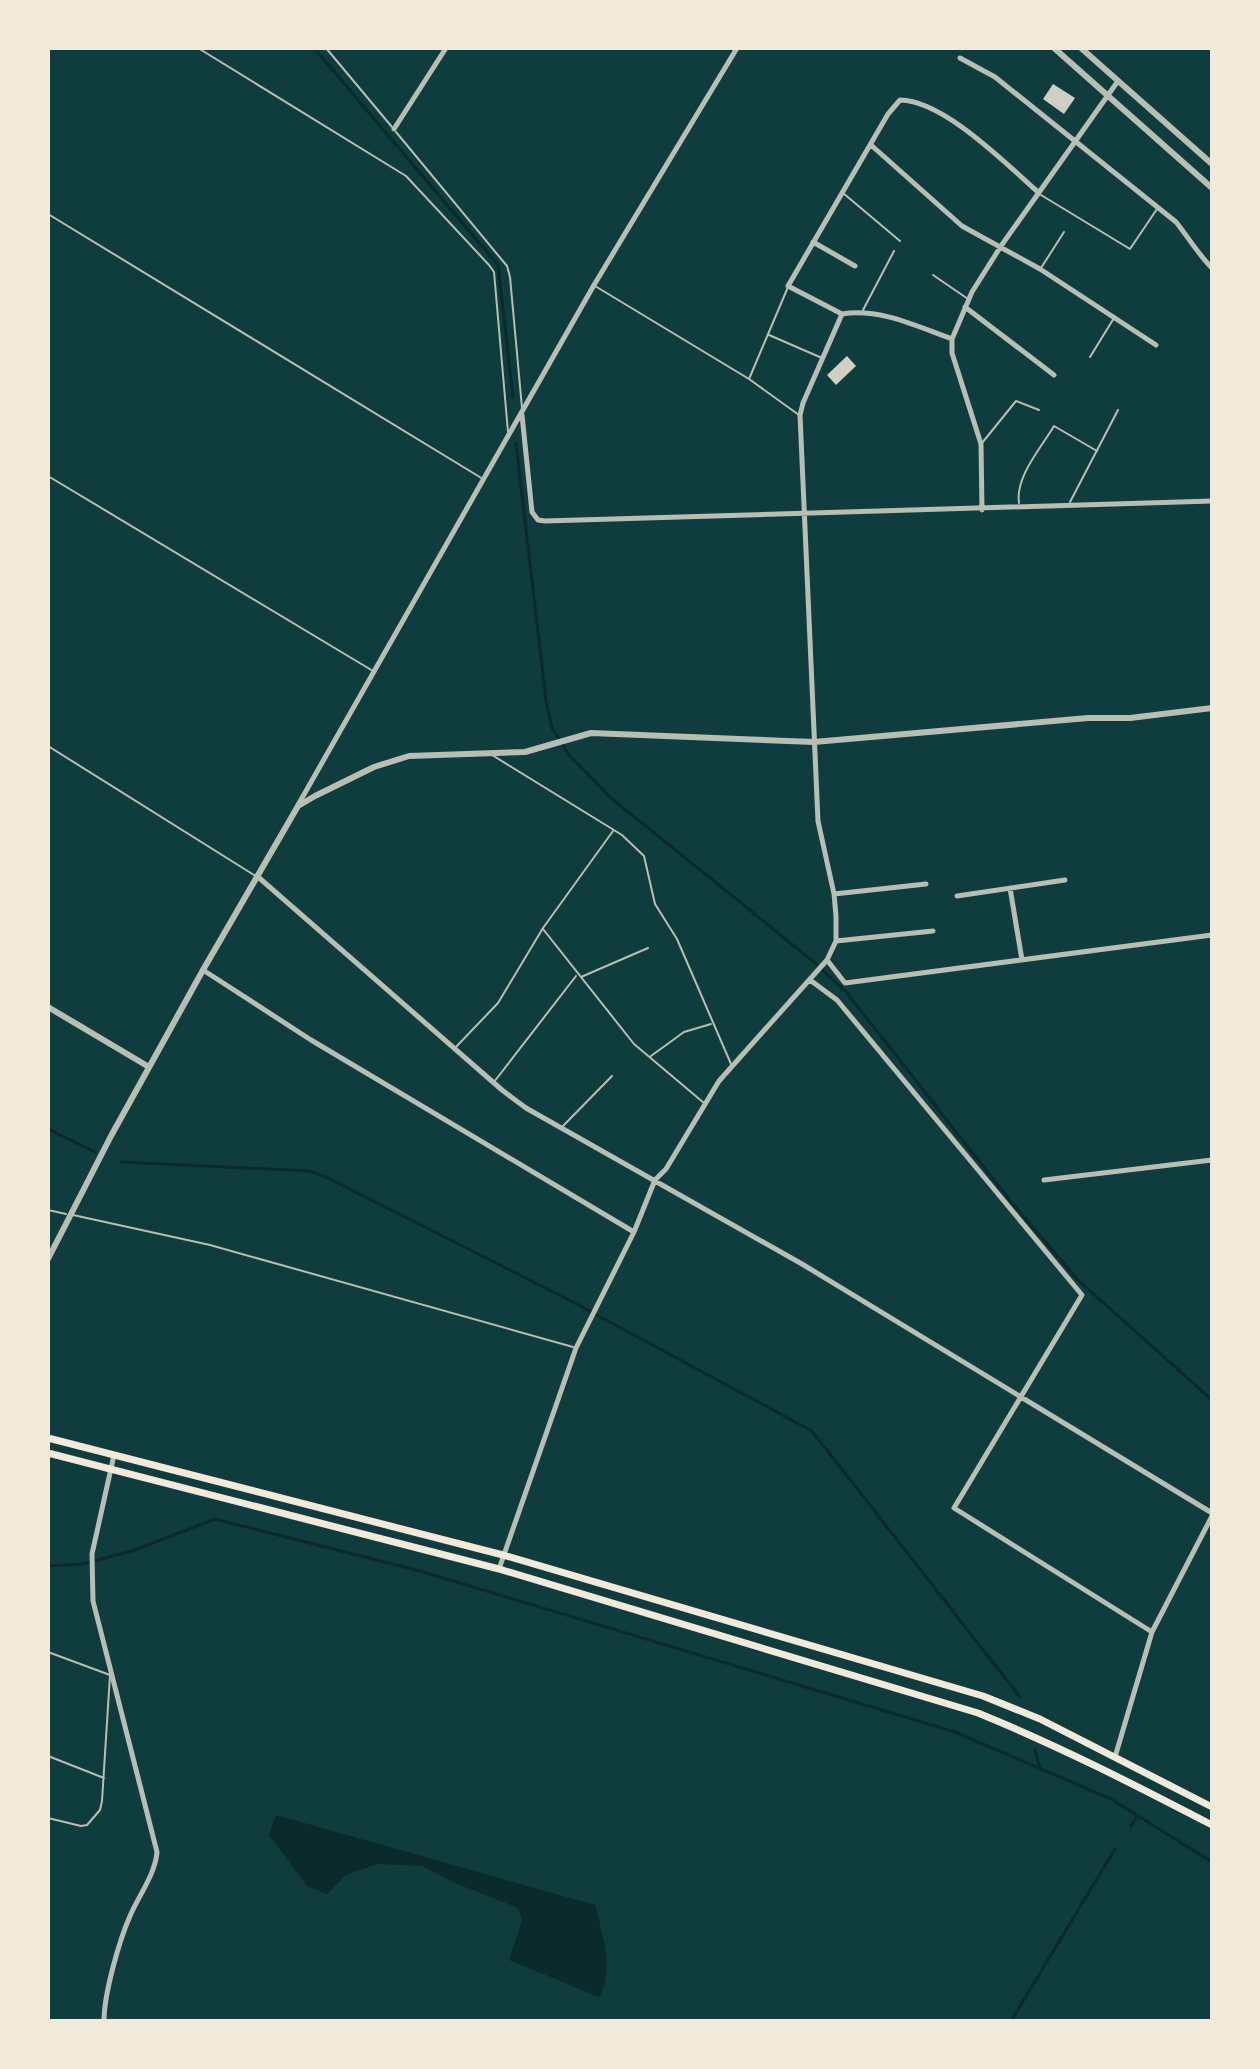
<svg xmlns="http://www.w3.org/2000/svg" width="1260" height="2069" font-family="Inter,sans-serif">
  <rect width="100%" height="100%" fill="#0f3d3e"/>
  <!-- water -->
  <path fill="#0a2a2b" d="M276,1815L595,1905C602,1932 615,1972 599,1997L509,1960L522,1920L518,1908L455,1883L423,1866L377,1864L346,1875L327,1894L307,1886L269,1835Z"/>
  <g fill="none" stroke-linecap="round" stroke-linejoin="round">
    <!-- stream -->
    <path stroke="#0a2a2b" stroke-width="3" d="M314,48L498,265L513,397
      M516,444L546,700L552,728L569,755L611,798L814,962L847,993L1012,1203L1078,1280L1212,1400
      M48,1129L95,1152
      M121,1162L309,1171L324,1176L569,1300L812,1431L1020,1697
      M48,1566L83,1564L135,1550L215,1519L420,1571L955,1732L1111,1799L1212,1862
      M1035,1750L1040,1769
      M1131,1826L1137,1816
      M1011,2021L1115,1849"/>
  </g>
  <!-- building -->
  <path fill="#cfcfc3" d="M1053,84L1075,98L1064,114L1043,99Z
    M847,356L856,366L836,385L827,375Z"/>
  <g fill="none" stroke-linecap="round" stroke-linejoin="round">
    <!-- service -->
    <path stroke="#b8beb3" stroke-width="2" d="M198,48L406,176L489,265L494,272L508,432
      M326,48L392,127
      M396,132L507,266L510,277L522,408
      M843,193L900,241
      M1041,195L1130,249L1157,209
      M48,214L483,479
      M1041,268L1064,232
      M933,275L968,299
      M595,286L749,379L799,415
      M863,310L894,251
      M769,335L822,358
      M1090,357L1114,318
      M749,379L788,287
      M982,443L1016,401L1039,410
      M48,476L373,671
      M1070,502L1118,410
      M1019,503C1015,477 1041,448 1054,426L1097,451
      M48,746L254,875
      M492,755L622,835L644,856L655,904L677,939L731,1064
      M543,929L634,1044L704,1103
      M581,977L648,948
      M455,1048L498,1003L543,928L613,831
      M651,1056L684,1032L711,1024
      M494,1082L576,976
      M562,1127L612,1076
      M48,1210L66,1214
      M73,1215L210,1245L573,1347
      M48,1652L110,1675L102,1801L100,1810L87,1825L81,1826L48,1818
      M48,1756L104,1778"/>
    <!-- minor -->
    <path stroke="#b8beb3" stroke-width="5" d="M960,58L995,77L1176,222C1188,237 1198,254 1212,268
      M394,129L446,48
      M871,145L962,226L1040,269L1156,345
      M813,242L855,266
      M965,307L1054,375
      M842,314L788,286L888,114L900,100C943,100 1006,164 1038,192
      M952,339V353L981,444L982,510
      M522,415L532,512L538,520L545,521L1212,501
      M298,805L594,285L737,48
      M257,876L502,1090L526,1108L802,1264L1212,1513
      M1010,888L1022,960
      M834,894L926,884
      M957,896L1065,880
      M836,941L933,931
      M827,960L845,983L1212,935
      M203,970L311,1040L634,1232
      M810,980L837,1000L1082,1295L954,1508L1152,1632L1115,1757
      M1044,1180L1212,1160
      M499,1569L576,1348L634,1232L655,1180L666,1169L719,1081L827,960L836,941V916L834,894L818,821L800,415L803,403L842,314C880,308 916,326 952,339L972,292L1001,246L1118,81
      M1152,1632L1212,1516
      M104,2021C104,1994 119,1941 130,1916C139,1895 155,1875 157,1852L93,1601L92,1554L114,1455"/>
    <!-- tertiary -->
    <path stroke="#b8beb3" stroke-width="6" d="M1054,48L1212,188
      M1081,48L1212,164
      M48,1007L149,1067
      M48,1259L111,1136L203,970L298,806L315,796L374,767L409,756L525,752L591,733L814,742L1088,718H1130L1212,708"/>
    <!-- primary -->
    <path stroke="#f1e9da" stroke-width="7" d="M48,1438L503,1555L983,1696L1040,1719L1212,1807
      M48,1453L499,1569L978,1713C1059,1746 1135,1785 1212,1825"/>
  </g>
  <!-- border -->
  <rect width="1260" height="2069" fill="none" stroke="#f1e9da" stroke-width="100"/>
</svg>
